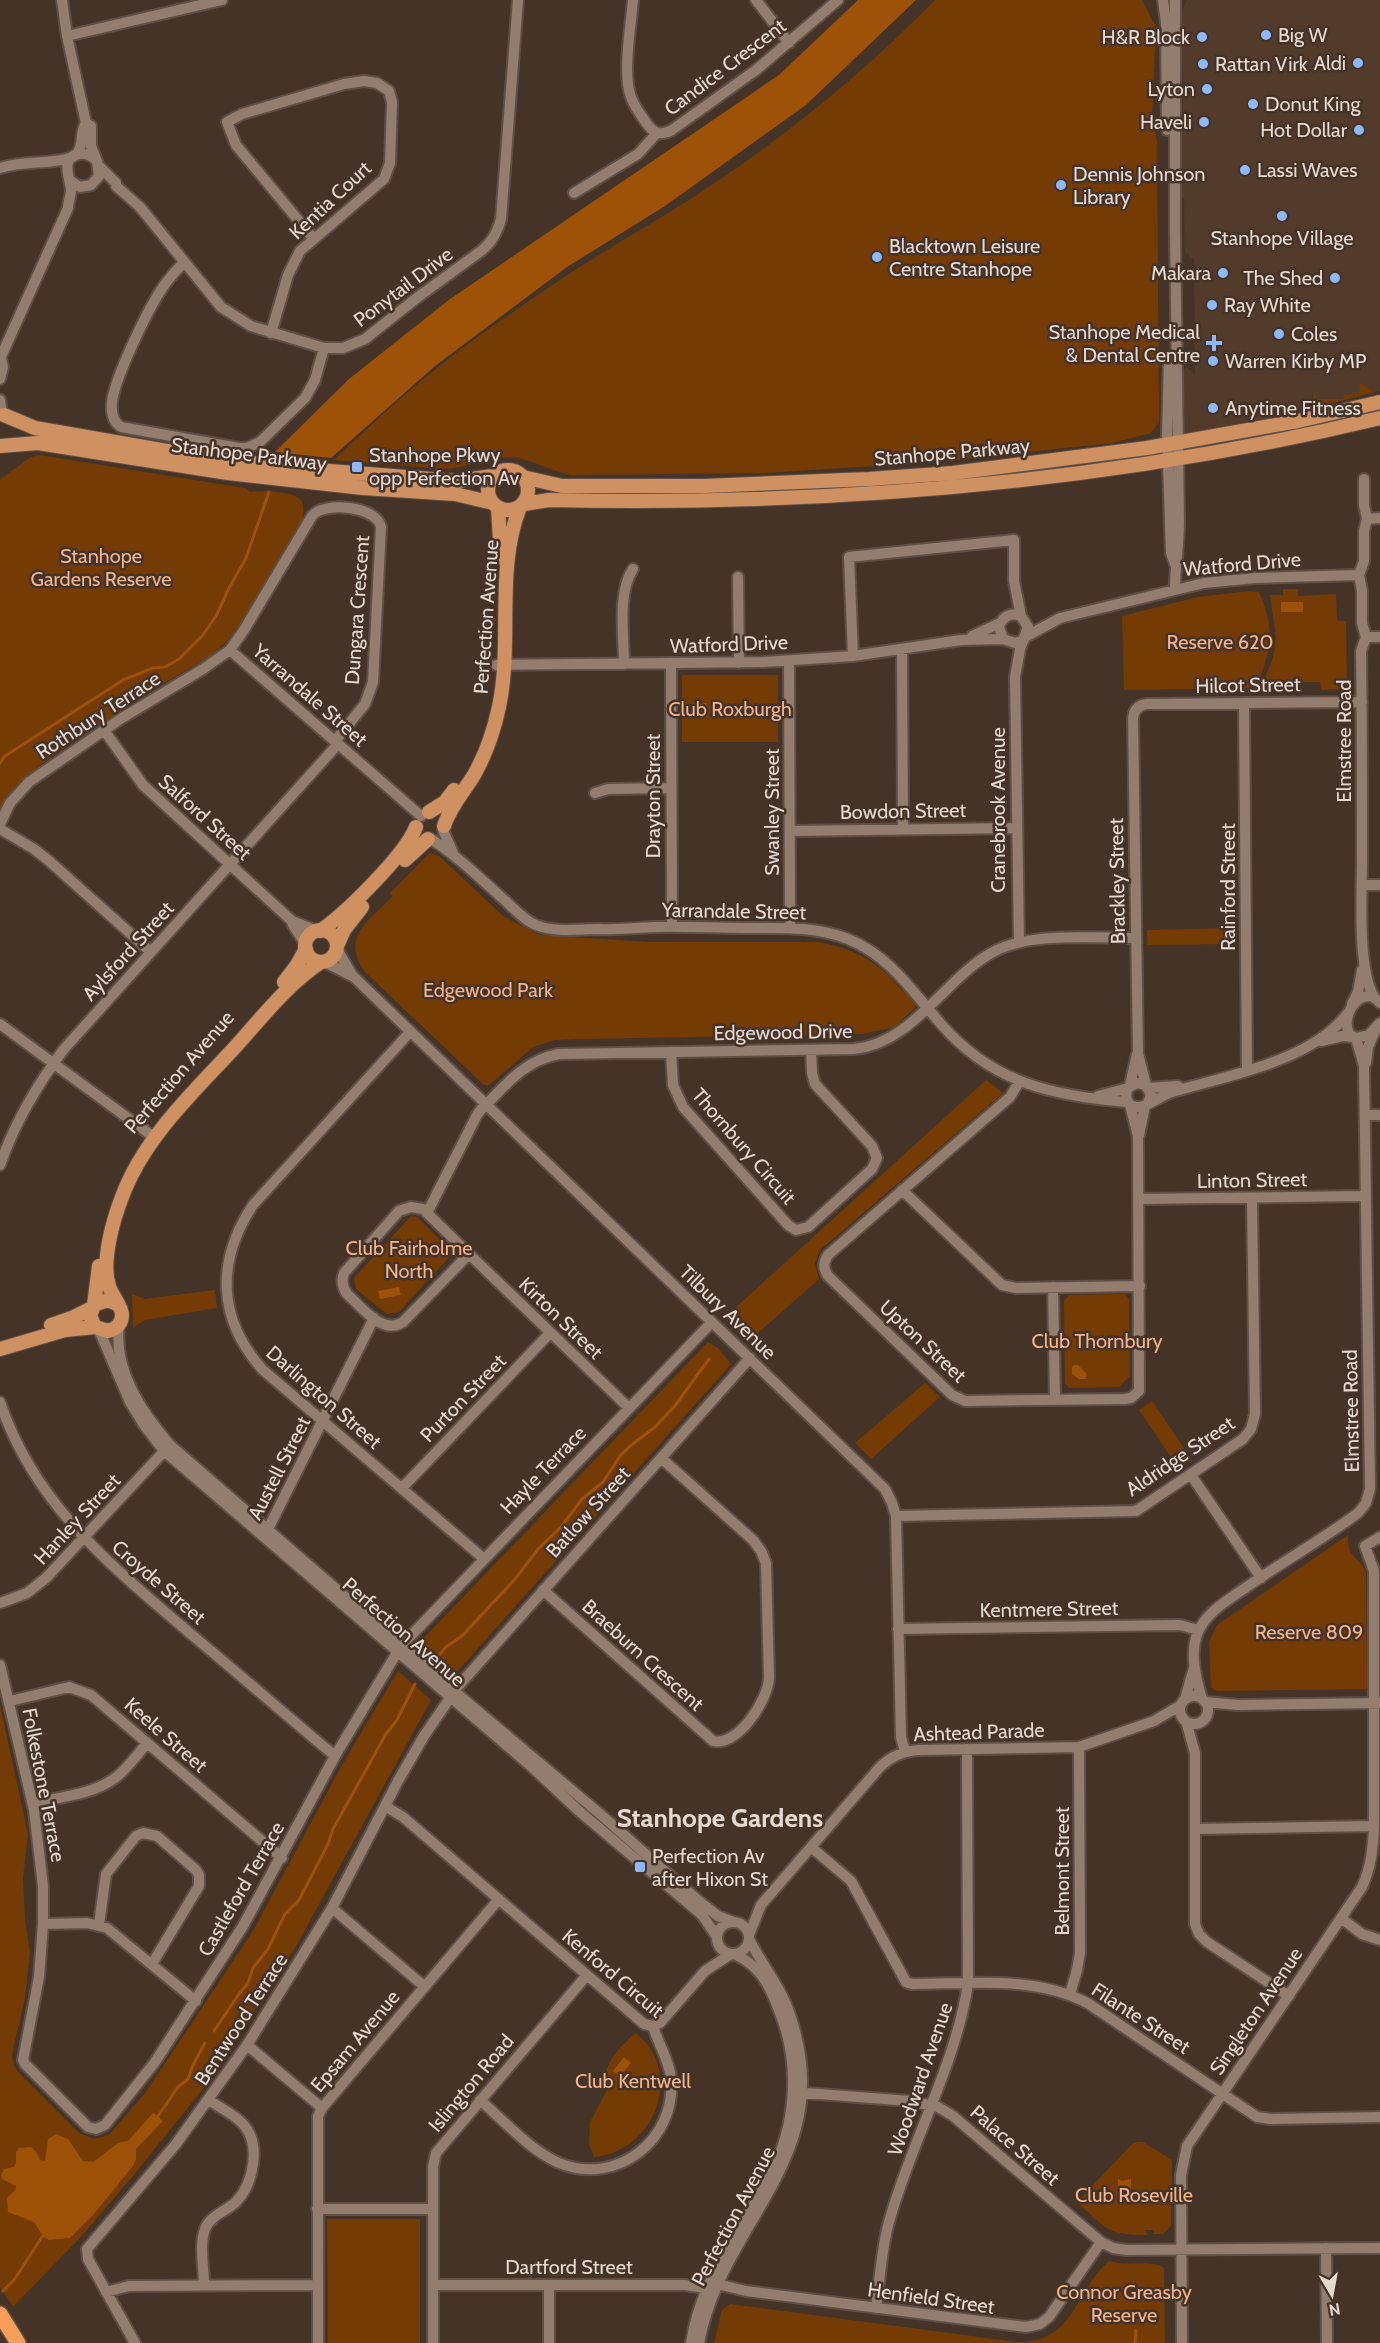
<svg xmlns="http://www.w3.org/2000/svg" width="1380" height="2343" font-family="Cabin,sans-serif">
  <rect width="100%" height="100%" fill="#453327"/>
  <!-- built -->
  <path fill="#533b2b" d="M1187,0H1380V391L1297,411L1293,417L1188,434L1184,431L1182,423V373L1186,367L1195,374L1194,260L1185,252L1184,200L1179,191L1180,137L1184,93L1179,16Z"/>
  <!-- green -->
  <path fill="#753b05" d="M935,0H1142L1156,27L1152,117L1157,142L1159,422L1151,433L1112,443L936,462L766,473L571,475C549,471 529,457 507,457C486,457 467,468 445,469L334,460C367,429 400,397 436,369C473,339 514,311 554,284C597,254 644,229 689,200C777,143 862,75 935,0Z
    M1360,383L1374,392L1322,406L1313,397L1315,392L1316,399H1343L1344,395L1359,394Z
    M39,455L245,488L250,492C259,490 295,491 301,500C304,505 303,513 303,519L241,623L225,643L209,657L119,709L114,717C78,741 20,770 0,808V479L31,457Z
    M1283,589H1298V596L1336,594L1337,621H1346L1347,689L1321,690L1320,682H1299V687H1275V684L1263,683L1273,657L1276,638L1270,595H1283Z
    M1250,591L1259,592C1276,631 1272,651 1255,688L1124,690L1122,616L1198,597Z
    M682,675H778V742H682Z
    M430,853L439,856L503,916L539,935L649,942H817C843,946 866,955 886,973C892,978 897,986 903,991C910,996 916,998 915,1008L894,1027L862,1034L582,1039L555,1040L533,1047L488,1086L483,1084L365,972C340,936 369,921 393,896L390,893Z
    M1235,928V944L1147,945V930Z
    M986,1080L1003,1093L820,1250L815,1263L819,1279L749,1341L724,1318Z
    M411,1216L417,1217L448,1248L450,1256L399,1312L387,1314L356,1289L354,1278Z
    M215,1290L217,1308L145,1320L133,1328L132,1294L145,1299Z
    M1125,1294L1129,1299L1130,1376L1119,1387L1069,1388L1065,1383L1064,1301L1069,1295Z
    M708,1342L718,1348L731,1364L455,1674L419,1643Z
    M925,1383L940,1397L871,1459L855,1443Z
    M1152,1401L1192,1460L1179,1469L1139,1410Z
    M1348,1535C1347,1560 1360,1555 1366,1573L1367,1689L1218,1691L1211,1688L1209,1642L1217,1625Z
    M398,1671L431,1700L295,1948L202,2090L133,2176L79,2239L13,2307L0,2287V1705L28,1834L23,1878L25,1921L30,1952L25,1998L12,2054L14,2066L18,2072L79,2133L94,2139L109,2135L146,2092L253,1931L342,1765Z
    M636,2033C685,2072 655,2152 594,2157L589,2144L590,2122L606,2092C607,2087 604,2083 605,2078C607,2060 622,2044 636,2033Z
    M1138,2142H1143L1172,2160L1171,2226L1163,2234H1154V2230H1146L1147,2235C1106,2235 1106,2228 1077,2202L1133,2143Z
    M327,2219H420V2343H328Z
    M1109,2261C1126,2267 1151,2259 1164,2268L1165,2343H714L722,2310L730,2304L1017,2342C1075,2343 1074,2292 1109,2261Z"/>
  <!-- water -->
  <path fill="#9e5207" d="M858,0H916L806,105L665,206L567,267L435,366L331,458L275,452L349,379L450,299L779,75Z
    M1281,602H1303V612H1281Z
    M692,703H707V712H692Z
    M399,1287L401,1295L380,1299L378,1291Z
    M1074,1365H1078L1086,1373V1379H1079L1072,1374V1367Z
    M624,2057L631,2063L620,2076L613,2071Z
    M167,2101L169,2102L159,2117L163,2121L136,2149V2159L133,2166L92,2216L70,2238L49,2240L43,2236L34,2222L8,2212L7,2198L16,2189V2186L2,2179L1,2175L4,2169L14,2167L16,2163V2152L19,2148L31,2147L37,2153L40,2160L45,2161L48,2139L56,2134L68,2139L83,2161L93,2162L118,2143L128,2141L153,2113L157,2115Z
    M1118,2179L1122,2181L1131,2179V2198H1118Z"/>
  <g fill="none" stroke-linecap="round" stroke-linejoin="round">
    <!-- stream -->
    <path stroke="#9e5207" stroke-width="3" d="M0,763L5,756L123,680L153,668L165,667L179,659L203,635L216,616L229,588L246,558L269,492
      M436,1659L446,1647L462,1636L516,1578L538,1549L561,1527L582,1499L603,1482L620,1456L630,1446L654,1428L674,1407L709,1359
      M214,2031L239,1994L248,1983L253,1968L268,1949L285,1914L299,1900L328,1844L333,1829L386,1734L397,1720L415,1684
      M166,2105L177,2088L188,2079L193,2065L205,2043
      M3,2291L14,2280L44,2234
      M1135,2343L1136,2330"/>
    <!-- minor casing -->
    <g stroke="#5f4f46" stroke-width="14">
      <path id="minor" d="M62,0L67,36L86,123L91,126V146L97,161
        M633,0C631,26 622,74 631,97C634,106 640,114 645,121C652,132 659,137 672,130L756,70L838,0
        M756,0L789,43
        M1163,0L1166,22L1167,130
        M67,36L222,0
        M76,155C85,145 79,132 86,123
        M99,166L116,183V186L140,207L221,307L251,326L324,348H343L365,339L418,297L481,251C492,242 497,233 501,219L518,0
        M0,168C24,160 52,165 73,157
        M574,193L638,154L657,133
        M184,262C177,270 169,278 163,287C148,309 115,377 112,402C111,412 113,422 121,427L239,448H247L260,442L305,398L315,380L324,348
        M271,333L288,275L300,251L384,179L390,163L392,102L389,91L377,83L364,81L344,84L242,114L227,122L236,145L313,238
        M1169,358L1167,435L1171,553L1175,564
        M0,359L68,208C68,202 71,196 71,190C70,177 59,157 80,154C87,153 92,156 97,161L99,176L91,185L80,187L69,180
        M0,379L3,367L1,358
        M0,400L2,413
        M1364,479V505L1367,519
        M1367,519L1364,531V561L1359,575L1362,591V623L1366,637L1361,651C1362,720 1362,789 1362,857C1362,893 1357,968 1374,997
        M1367,519L1380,518
        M738,577L739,663
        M1175,589C1175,566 1179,545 1179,522L1175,232V1
        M972,636L1000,623
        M1027,636L1060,618L1204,583L1255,578L1359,575
        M1366,637H1380
        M230,650L421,816
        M902,650L903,829
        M853,656L849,557L1014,540V581L1021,616
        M789,661L790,928
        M624,664C624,636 617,593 633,569
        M671,664L672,927
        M496,665L764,662L853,656L961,640L1003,639
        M1244,703L1247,1071
        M104,730L143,785L292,921L317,931
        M595,793L608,789L671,788
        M0,824L10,803L29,782L122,718L203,669L230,650L244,630L312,516C324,501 377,506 381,527L373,682L365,704L335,741
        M0,829L34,849L48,860L151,952
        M443,830L453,853
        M790,831L1017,828
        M431,839C457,856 478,876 501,897C512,906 523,920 536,925C555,933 580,929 599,929C618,930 636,928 654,927C684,926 714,928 745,928C780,928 815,926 848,939C890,956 912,991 941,1024C992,1083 1053,1096 1127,1102
        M1362,885H1380
        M292,921L293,925L306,945
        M1019,942L1015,677L1020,649L1028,627L1021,616C1010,612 1002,617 999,627L1003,639L1015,643L1024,640
        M337,949L352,975
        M325,962L354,977L885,1489L892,1503L896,1516L901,1737L905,1752
        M1380,1003C1365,983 1339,1012 1349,1034L1356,1038L1369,1035L1380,1023
        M1352,1004L1358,992L1362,970
        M0,1024L155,1138
        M410,1032L253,1205C216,1261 217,1319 263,1370L483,1558
        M1321,1041L1343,1036L1352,1037
        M671,1052L673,1085L683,1107L788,1225L796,1230L808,1227L872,1169L877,1158L872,1146L815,1084L812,1073L811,1050
        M1366,1063L1368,1047L1375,1031
        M1019,1082L1010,1097L828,1255C823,1263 823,1268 828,1276L952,1395L965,1401L1125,1399L1131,1398L1139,1391L1138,1136L1130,1105
        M1130,1085L1137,1054
        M1146,1085L1138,1054L1133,718C1134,710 1138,705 1147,704L1362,702
        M1148,1088L1178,1086
        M1098,1096L1128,1088
        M1148,1103L1151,1095L1146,1085L1137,1083L1128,1088C1124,1096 1127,1108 1139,1107C1147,1107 1162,1095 1172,1092C1226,1076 1312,1061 1347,1014
        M486,1105C508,1082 526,1060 559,1054L854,1049C913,1044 946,976 995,951C1032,932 1094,938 1136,938
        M1365,1115H1380
        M1139,1135L1145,1106
        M0,1165C15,1122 37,1085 64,1049L338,744
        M902,1190L1002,1285L1016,1288L1140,1286
        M1139,1199L1365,1196
        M411,1207L423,1209L469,1254L403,1322C382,1336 361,1306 347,1294C342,1287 341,1281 344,1273L399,1211Z
        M427,1213L477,1115L485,1104
        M469,1254L629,1408
        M1053,1287L1055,1400
        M119,1324C113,1370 141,1411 170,1445L454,1691L599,1813L700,1902L718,1916L733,1922
        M99,1330L130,1402L144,1425L164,1451L533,1768L579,1811L702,1915L717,1937
        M0,1402C35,1506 112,1566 192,1635C240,1675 287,1716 335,1756
        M1191,1475L1261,1578
        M402,1488L550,1333
        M896,1516L1136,1511L1243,1439L1251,1429L1255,1414L1252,1198
        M265,1535L374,1318
        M543,1590L713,1741C738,1747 768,1700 769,1678L766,1563L761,1551L753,1540L661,1458
        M0,1603L27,1593L46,1578L169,1446
        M898,1629L1180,1625L1198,1630
        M0,1665L34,1810L43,1886V1924L39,1977L23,2060L25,2064L88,2127L96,2129L105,2125L155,2062L243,1926L335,1756L401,1646L712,1322
        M454,1691L750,1358
        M1180 1710a14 14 0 1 1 28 0a14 14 0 1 1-28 0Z
        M1185,1699L1194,1668
        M1202,1699C1196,1678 1189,1653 1198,1632C1207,1611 1230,1599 1248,1586C1284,1561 1323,1539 1358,1513L1366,1503L1370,1489L1364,1066L1356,1038
        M10,1701L69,1687L91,1695L282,1858
        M1205,1702L1238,1705L1380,1703
        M1186,1721L1195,1753V1924L1199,1934L1207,1942L1289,1996
        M33,1803C60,1797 92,1795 115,1778C127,1769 137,1755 147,1743
        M385,1806L403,1817L644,2024L653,2026
        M1195,1829L1374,1826
        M811,1847L851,1881L906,1982L912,1984C971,1984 1035,1975 1089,2004L1257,2117L1271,2119L1380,2117
        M332,1908L425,1987
        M1341,1918L1362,1934L1380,1940
        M717 1938a16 16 0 1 1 32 0a16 16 0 1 1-32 0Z
        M43,1924L87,1923L107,1928L196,2001
        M99,1924L106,1874L136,1836L143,1833L157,1836L196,1870L199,1875V1886L152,1964
        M749,1935L761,1905L880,1767C891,1756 904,1751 919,1750L1079,1747L1154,1721L1181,1705
        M1070,1994L1077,1970L1080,1953L1079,1747
        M653,2026L660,2023L705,1971L731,1954
        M247,2045L322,2108
        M793,2092L910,2101L938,2107L953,2116L1101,2242L1113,2248L1127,2250L1380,2248
        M480,2100C503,2120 531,2151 559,2163C617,2187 677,2139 671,2078C669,2059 658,2044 653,2026
        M317,2209H433
        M1326,2248L1327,2343
        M717,2284L746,2291L1026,2327L1040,2324L1049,2317L1101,2242
        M204,2285C204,2269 199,2245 205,2229C210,2216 226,2211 236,2202C253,2184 262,2145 243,2124C234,2114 220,2108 209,2100
        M433,2285H685L705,2288
        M549,2285V2343
        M106,2292L129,2286L317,2285
        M876,2308C880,2280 881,2250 889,2222C911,2142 955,2067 968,1984L967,1749
        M135,2343L88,2259L87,2249L176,2144L247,2045L332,1908L398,1781L424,1736L450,1698
        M318,2343V2116L322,2108L499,1899
        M433,2343V2167L436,2153L587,1975
        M691,2343C701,2277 741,2233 770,2176C796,2125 801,2066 780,2013C770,1986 761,1966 734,1954
        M699,2343C722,2219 840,2158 790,2015C781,1987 762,1965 749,1939
        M1182,2343L1181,2175L1187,2146L1362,1887C1371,1867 1373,1849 1374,1826V1571L1365,1546L1380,1537"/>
    </g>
    <!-- major casing -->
    <g stroke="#5f4f46" stroke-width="16">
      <path id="major" d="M4,415L35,428L184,454L291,468L457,481L493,476
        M0,446L38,443L228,473L363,488L455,494L493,503
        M488 490a20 20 0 1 1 40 0a20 20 0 1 1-40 0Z
        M523,477L562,486H705L869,479L953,473L1147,448L1298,421L1380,402
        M524,504L549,500C828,506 1109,483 1380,418
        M498,507L501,558
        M429,812L445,802L454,790
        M444,826C450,807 463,793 474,775C486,754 494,730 499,707C513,641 495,570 520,507
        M405,860L428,839
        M305 946a16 16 0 1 1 32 0a16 16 0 1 1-32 0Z
        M320,931C346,913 405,855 416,827
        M337,946L344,930L362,907
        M284,982L297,965L306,949
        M117,1304L108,1300L94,1305L90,1316L95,1327L108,1331C116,1329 122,1324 122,1315C122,1306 112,1296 109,1286C101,1262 113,1220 122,1197C144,1137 195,1091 237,1045C263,1016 288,984 321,962
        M94,1305L99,1266
        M51,1325L74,1317L92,1308
        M0,1349L65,1330L95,1327"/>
    </g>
    <!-- highway casing -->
    <g stroke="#5f4f46" stroke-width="18">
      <path id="highway" d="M0,2314L18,2343"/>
    </g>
    <!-- minor -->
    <use href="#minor" stroke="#927d6f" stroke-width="10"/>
    <!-- major -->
    <use href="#major" stroke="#cf9062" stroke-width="14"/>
    <!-- highway -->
    <use href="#highway" stroke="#f79c59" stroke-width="15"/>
  </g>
  <!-- markers -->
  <g fill="#8db9fc" stroke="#453327" stroke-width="2">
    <circle cx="1266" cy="35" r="6"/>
    <circle cx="1202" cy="37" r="6"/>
    <circle cx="1358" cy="63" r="6"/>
    <circle cx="1203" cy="64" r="6"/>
    <circle cx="1207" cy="89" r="6"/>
    <circle cx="1253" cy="104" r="6"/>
    <circle cx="1204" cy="122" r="6"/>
    <circle cx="1359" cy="130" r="6"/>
    <circle cx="1245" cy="170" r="6"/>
    <circle cx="1061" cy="185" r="6"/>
    <circle cx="1282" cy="216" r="6"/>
    <circle cx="877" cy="257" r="6"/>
    <circle cx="1223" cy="273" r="6"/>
    <circle cx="1335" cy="278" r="6"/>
    <circle cx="1212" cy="305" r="6"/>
    <circle cx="1279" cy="334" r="6"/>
    <path d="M1211 334h6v6h6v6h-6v6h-6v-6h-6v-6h6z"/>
    <circle cx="1213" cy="361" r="6"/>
    <circle cx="1213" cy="408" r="6"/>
    <rect x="351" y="461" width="12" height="12" rx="3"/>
    <rect x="634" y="1861" width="12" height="12" rx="3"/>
  </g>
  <g text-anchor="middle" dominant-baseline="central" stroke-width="5" stroke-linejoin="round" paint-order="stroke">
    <!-- poi labels -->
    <g font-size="20" fill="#e5d9d2" stroke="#453327" text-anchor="start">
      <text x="1278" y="35">Big W</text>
      <text x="1190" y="37" text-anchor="end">H&amp;R Block</text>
      <text x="1346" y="63" text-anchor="end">Aldi</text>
      <text x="1215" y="64">Rattan Virk</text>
      <text x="1195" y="89" text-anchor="end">Lyton</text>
      <text x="1265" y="104">Donut King</text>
      <text x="1192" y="122" text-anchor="end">Haveli</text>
      <text x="1347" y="130" text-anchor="end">Hot Dollar</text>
      <text x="1257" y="170">Lassi Waves</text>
      <text x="1073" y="174">Dennis Johnson<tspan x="1073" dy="23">Library</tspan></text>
      <text x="1282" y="238" text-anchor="middle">Stanhope Village</text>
      <text x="889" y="246">Blacktown Leisure<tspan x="889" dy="23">Centre Stanhope</tspan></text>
      <text x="1211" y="273" text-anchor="end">Makara</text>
      <text x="1323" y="278" text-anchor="end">The Shed</text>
      <text x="1224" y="305">Ray White</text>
      <text x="1200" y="332" text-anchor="end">Stanhope Medical<tspan x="1200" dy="23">&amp; Dental Centre</tspan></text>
      <text x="1291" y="334">Coles</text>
      <text x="1225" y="361">Warren Kirby MP</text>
      <text x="1225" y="408">Anytime Fitness</text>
      <text x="369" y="455">Stanhope Pkwy<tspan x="369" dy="23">opp Perfection Av</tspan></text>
      <text x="652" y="1856">Perfection Av<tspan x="652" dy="23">after Hixon St</tspan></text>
    </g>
    <!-- street labels -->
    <g font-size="20" fill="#e5d9d2" stroke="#453327">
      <text transform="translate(725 67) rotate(-37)">Candice Crescent</text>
      <text transform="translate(330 200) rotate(-43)">Kentia Court</text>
      <text transform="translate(403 287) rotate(-37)">Ponytail Drive</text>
      <text transform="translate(952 452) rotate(-5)">Stanhope Parkway</text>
      <text transform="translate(249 454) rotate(7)">Stanhope Parkway</text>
      <text transform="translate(1242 564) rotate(-5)">Watford Drive</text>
      <text transform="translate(357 610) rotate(-86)">Dungara Crescent</text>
      <text transform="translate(486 617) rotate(-86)">Perfection Avenue</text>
      <text transform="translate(729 644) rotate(-2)">Watford Drive</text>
      <text transform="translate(1248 685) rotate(-1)">Hilcot Street</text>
      <text transform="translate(310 695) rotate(41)">Yarrandale Street</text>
      <text transform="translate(98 715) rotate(-33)">Rothbury Terrace</text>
      <text transform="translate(1344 741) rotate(-90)">Elmstree Road</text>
      <text transform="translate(653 796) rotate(-90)">Drayton Street</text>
      <text transform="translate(998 810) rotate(-90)">Cranebrook Avenue</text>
      <text transform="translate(903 811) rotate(-1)">Bowdon Street</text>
      <text transform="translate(772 812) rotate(-90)">Swanley Street</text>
      <text transform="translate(205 817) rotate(42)">Salford Street</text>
      <text transform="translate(1117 881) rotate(-91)">Brackley Street</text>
      <text transform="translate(1228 887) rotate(-90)">Rainford Street</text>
      <text transform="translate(734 911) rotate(1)">Yarrandale Street</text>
      <text transform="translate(128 951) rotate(-48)">Aylsford Street</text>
      <text transform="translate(783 1032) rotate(-1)">Edgewood Drive</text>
      <text transform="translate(179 1072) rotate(-49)">Perfection Avenue</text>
      <text transform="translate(744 1146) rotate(49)">Thornbury Circuit</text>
      <text transform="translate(1252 1180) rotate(-1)">Linton Street</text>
      <text transform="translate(728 1312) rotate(44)">Tilbury Avenue</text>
      <text transform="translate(561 1318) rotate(44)">Kirton Street</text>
      <text transform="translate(923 1341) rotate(43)">Upton Street</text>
      <text transform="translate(324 1397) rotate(41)">Darlington Street</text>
      <text transform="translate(463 1398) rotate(-46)">Purton Street</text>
      <text transform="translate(1351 1411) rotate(-91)">Elmstree Road</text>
      <text transform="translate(1180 1456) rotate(-34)">Aldridge Street</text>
      <text transform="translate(279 1468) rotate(-63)">Austell Street</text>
      <text transform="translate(543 1470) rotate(-46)">Hayle Terrace</text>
      <text transform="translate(588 1512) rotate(-48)">Batlow Street</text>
      <text transform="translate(77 1519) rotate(-47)">Hanley Street</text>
      <text transform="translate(159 1582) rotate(41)">Croyde Street</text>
      <text transform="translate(1049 1609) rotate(-1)">Kentmere Street</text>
      <text transform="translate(404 1632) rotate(41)">Perfection Avenue</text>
      <text transform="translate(643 1655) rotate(42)">Braeburn Crescent</text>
      <text transform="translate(979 1732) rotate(-2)">Ashtead Parade</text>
      <text transform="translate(166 1735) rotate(41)">Keele Street</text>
      <text transform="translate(44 1785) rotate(79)">Folkestone Terrace</text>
      <text transform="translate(1062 1871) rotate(-90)">Belmont Street</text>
      <text transform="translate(241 1889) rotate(-60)">Castleford Terrace</text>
      <text transform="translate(613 1973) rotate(40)">Kenford Circuit</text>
      <text transform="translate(1256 2011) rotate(-56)">Singleton Avenue</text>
      <text transform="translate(1141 2018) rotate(33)">Filante Street</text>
      <text transform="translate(241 2019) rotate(-57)">Bentwood Terrace</text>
      <text transform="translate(355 2041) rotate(-50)">Epsam Avenue</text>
      <text transform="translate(920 2079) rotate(-71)">Woodward Avenue</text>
      <text transform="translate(471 2083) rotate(-50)">Islington Road</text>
      <text transform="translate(1015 2145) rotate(41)">Palace Street</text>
      <text transform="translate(733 2216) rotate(-62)">Perfection Avenue</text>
      <text x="569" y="2267">Dartford Street</text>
      <text transform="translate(931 2298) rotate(8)">Henfield Street</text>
    </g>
    <!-- park labels -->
    <g font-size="20" fill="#f3b489" stroke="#453327">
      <text x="101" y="556">Stanhope<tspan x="101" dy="23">Gardens Reserve</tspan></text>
      <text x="1220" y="642">Reserve 620</text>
      <text x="730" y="709">Club Roxburgh</text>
      <text x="488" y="990">Edgewood Park</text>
      <text x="409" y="1248">Club Fairholme<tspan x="409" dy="23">North</tspan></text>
      <text x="1097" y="1341">Club Thornbury</text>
      <text x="1309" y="1632">Reserve 809</text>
      <text x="633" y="2081">Club Kentwell</text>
      <text x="1134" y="2195">Club Roseville</text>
      <text x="1124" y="2292">Connor Greasby<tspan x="1124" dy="23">Reserve</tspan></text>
    </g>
    <!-- district labels -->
    <g font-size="26" font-weight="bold" fill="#e5d9d2" stroke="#453327">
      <text x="720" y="1818">Stanhope Gardens</text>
    </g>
  </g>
  <!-- north arrow -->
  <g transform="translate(1332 2295) rotate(170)" stroke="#453327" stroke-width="4.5" paint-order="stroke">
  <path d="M0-4.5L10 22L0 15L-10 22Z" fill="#e5d9d2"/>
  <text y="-9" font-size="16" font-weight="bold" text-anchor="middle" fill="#e5d9d2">N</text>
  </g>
</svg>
